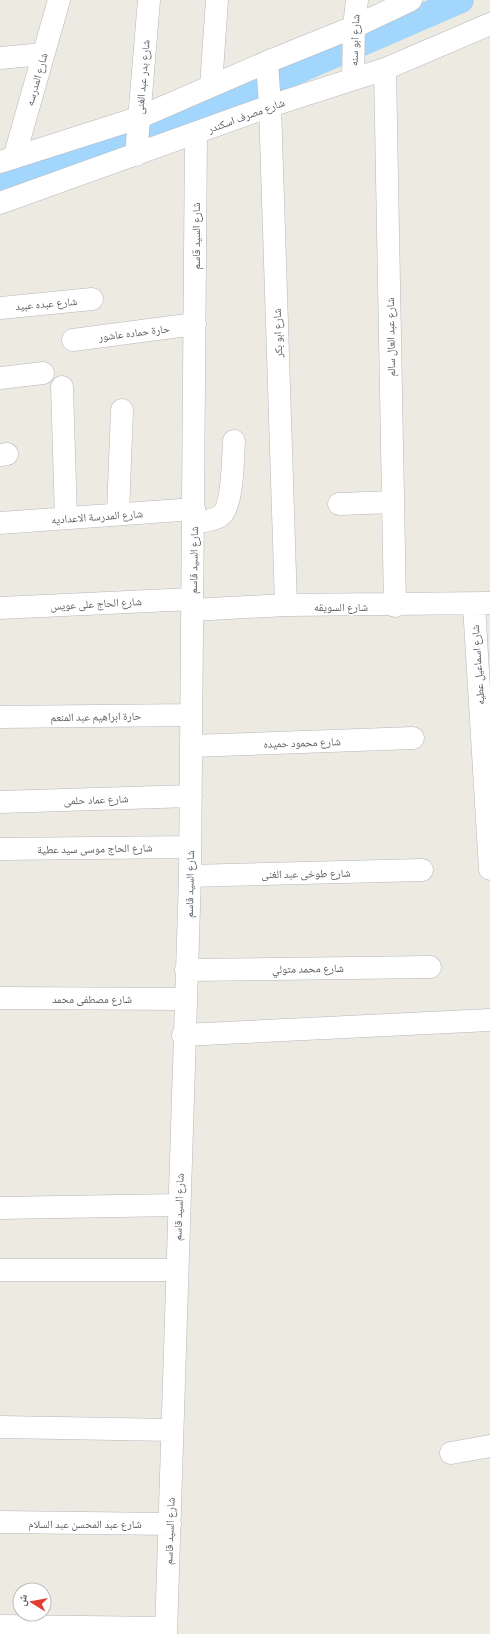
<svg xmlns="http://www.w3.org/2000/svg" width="490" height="1634" font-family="'Exo 2','Noto Naskh Arabic',sans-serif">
  <rect width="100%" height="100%" fill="#eceae1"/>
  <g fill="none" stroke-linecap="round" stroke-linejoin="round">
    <!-- canal -->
    <path stroke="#a2d6fc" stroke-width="26" d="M0,185L136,141L461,0"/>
    <!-- street casing -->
    <g stroke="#b4b7bc" stroke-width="23">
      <path id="street" d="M0,58L43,54
        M267,62L270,106L286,605
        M385,69L395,606
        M353,79L354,27L357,0
        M211,86L217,0
        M136,155L149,0
        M14,158L59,0
        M0,162L138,118L267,62L354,27L411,0
        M0,203L270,106L385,69L490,24
        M0,308L92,299
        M73,340L195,324
        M0,378L43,373
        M62,387L66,518
        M0,455L7,454
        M339,504L393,502
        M118,514L122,410
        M0,523L194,509
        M193,523C202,521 213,521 220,516C233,508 233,456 234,441
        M474,605L490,869
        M0,608L192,599
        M192,610L286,605L490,603
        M0,717L191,715
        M191,746L413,738
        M0,802L191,796
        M0,849L189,847
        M190,876L422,870
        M186,970L430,967
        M0,998L185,999
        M183,1035L490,1020
        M0,1208L179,1205
        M0,1270H177
        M0,1427L172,1430
        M451,1453L490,1446
        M0,1522L170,1524
        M0,1626L166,1628
        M166,1634L190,876L196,133"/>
    </g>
    <!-- street -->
    <use href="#street" stroke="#fff" stroke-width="22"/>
  </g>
  <g text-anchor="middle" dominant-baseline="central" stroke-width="3.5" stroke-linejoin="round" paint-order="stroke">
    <!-- street labels -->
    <g font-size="11" fill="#5a5e62" stroke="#fff">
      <text transform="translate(354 40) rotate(-88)">شارع ابو سنه</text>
      <text transform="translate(142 77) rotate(-85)">شارع بدر عبد الغنى</text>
      <text transform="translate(36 79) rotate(-74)">شارع المدرسه</text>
      <text transform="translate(246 115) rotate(-20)">شارع مصرف اسكندر</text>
      <text transform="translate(195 236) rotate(-90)">شارع السيد قاسم</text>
      <text transform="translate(46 303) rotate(-5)">شارع عبده عبيد</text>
      <text transform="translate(134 332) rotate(-7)">حارة حماده عاشور</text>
      <text transform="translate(277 333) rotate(-92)">شارع ابو بكر</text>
      <text transform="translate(390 337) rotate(-91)">شارع عبد العال سالم</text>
      <text transform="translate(97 516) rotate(-4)">شارع المدرسة الاعداديه</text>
      <text transform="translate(193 560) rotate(-89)">شارع السيد قاسم</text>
      <text transform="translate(96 603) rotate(-3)">شارع الحاج على عويس</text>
      <text x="341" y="606">شارع السويقه</text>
      <text transform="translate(477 665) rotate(-94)">شارع اسماعيل عطيه</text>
      <text transform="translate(96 716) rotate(-1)">حارة ابراهيم عبد المنعم</text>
      <text transform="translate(302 742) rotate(-2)">شارع محمود حميده</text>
      <text transform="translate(96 799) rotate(-2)">شارع عماد حلمى</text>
      <text transform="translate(95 848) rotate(-1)">شارع الحاج موسى سيد عطية</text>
      <text transform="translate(306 873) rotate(-1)">شارع طوخى عبد الغنى</text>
      <text transform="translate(189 884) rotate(-89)">شارع السيد قاسم</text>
      <text transform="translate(308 968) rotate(-1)">شارع محمد متولي</text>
      <text x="92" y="998">شارع مصطفى محمد</text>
      <text transform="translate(178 1207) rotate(-88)">شارع السيد قاسم</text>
      <text x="85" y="1523">شارع عبد المحسن عبد السلام</text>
      <text transform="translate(169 1531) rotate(-88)">شارع السيد قاسم</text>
    </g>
  </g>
  <!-- north arrow -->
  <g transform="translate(32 1602) rotate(281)"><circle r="19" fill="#ffffff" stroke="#bdbfc0"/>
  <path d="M0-3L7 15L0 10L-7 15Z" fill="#e23d32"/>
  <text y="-6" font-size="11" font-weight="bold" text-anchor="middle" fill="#5a5e62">ش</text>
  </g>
</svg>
